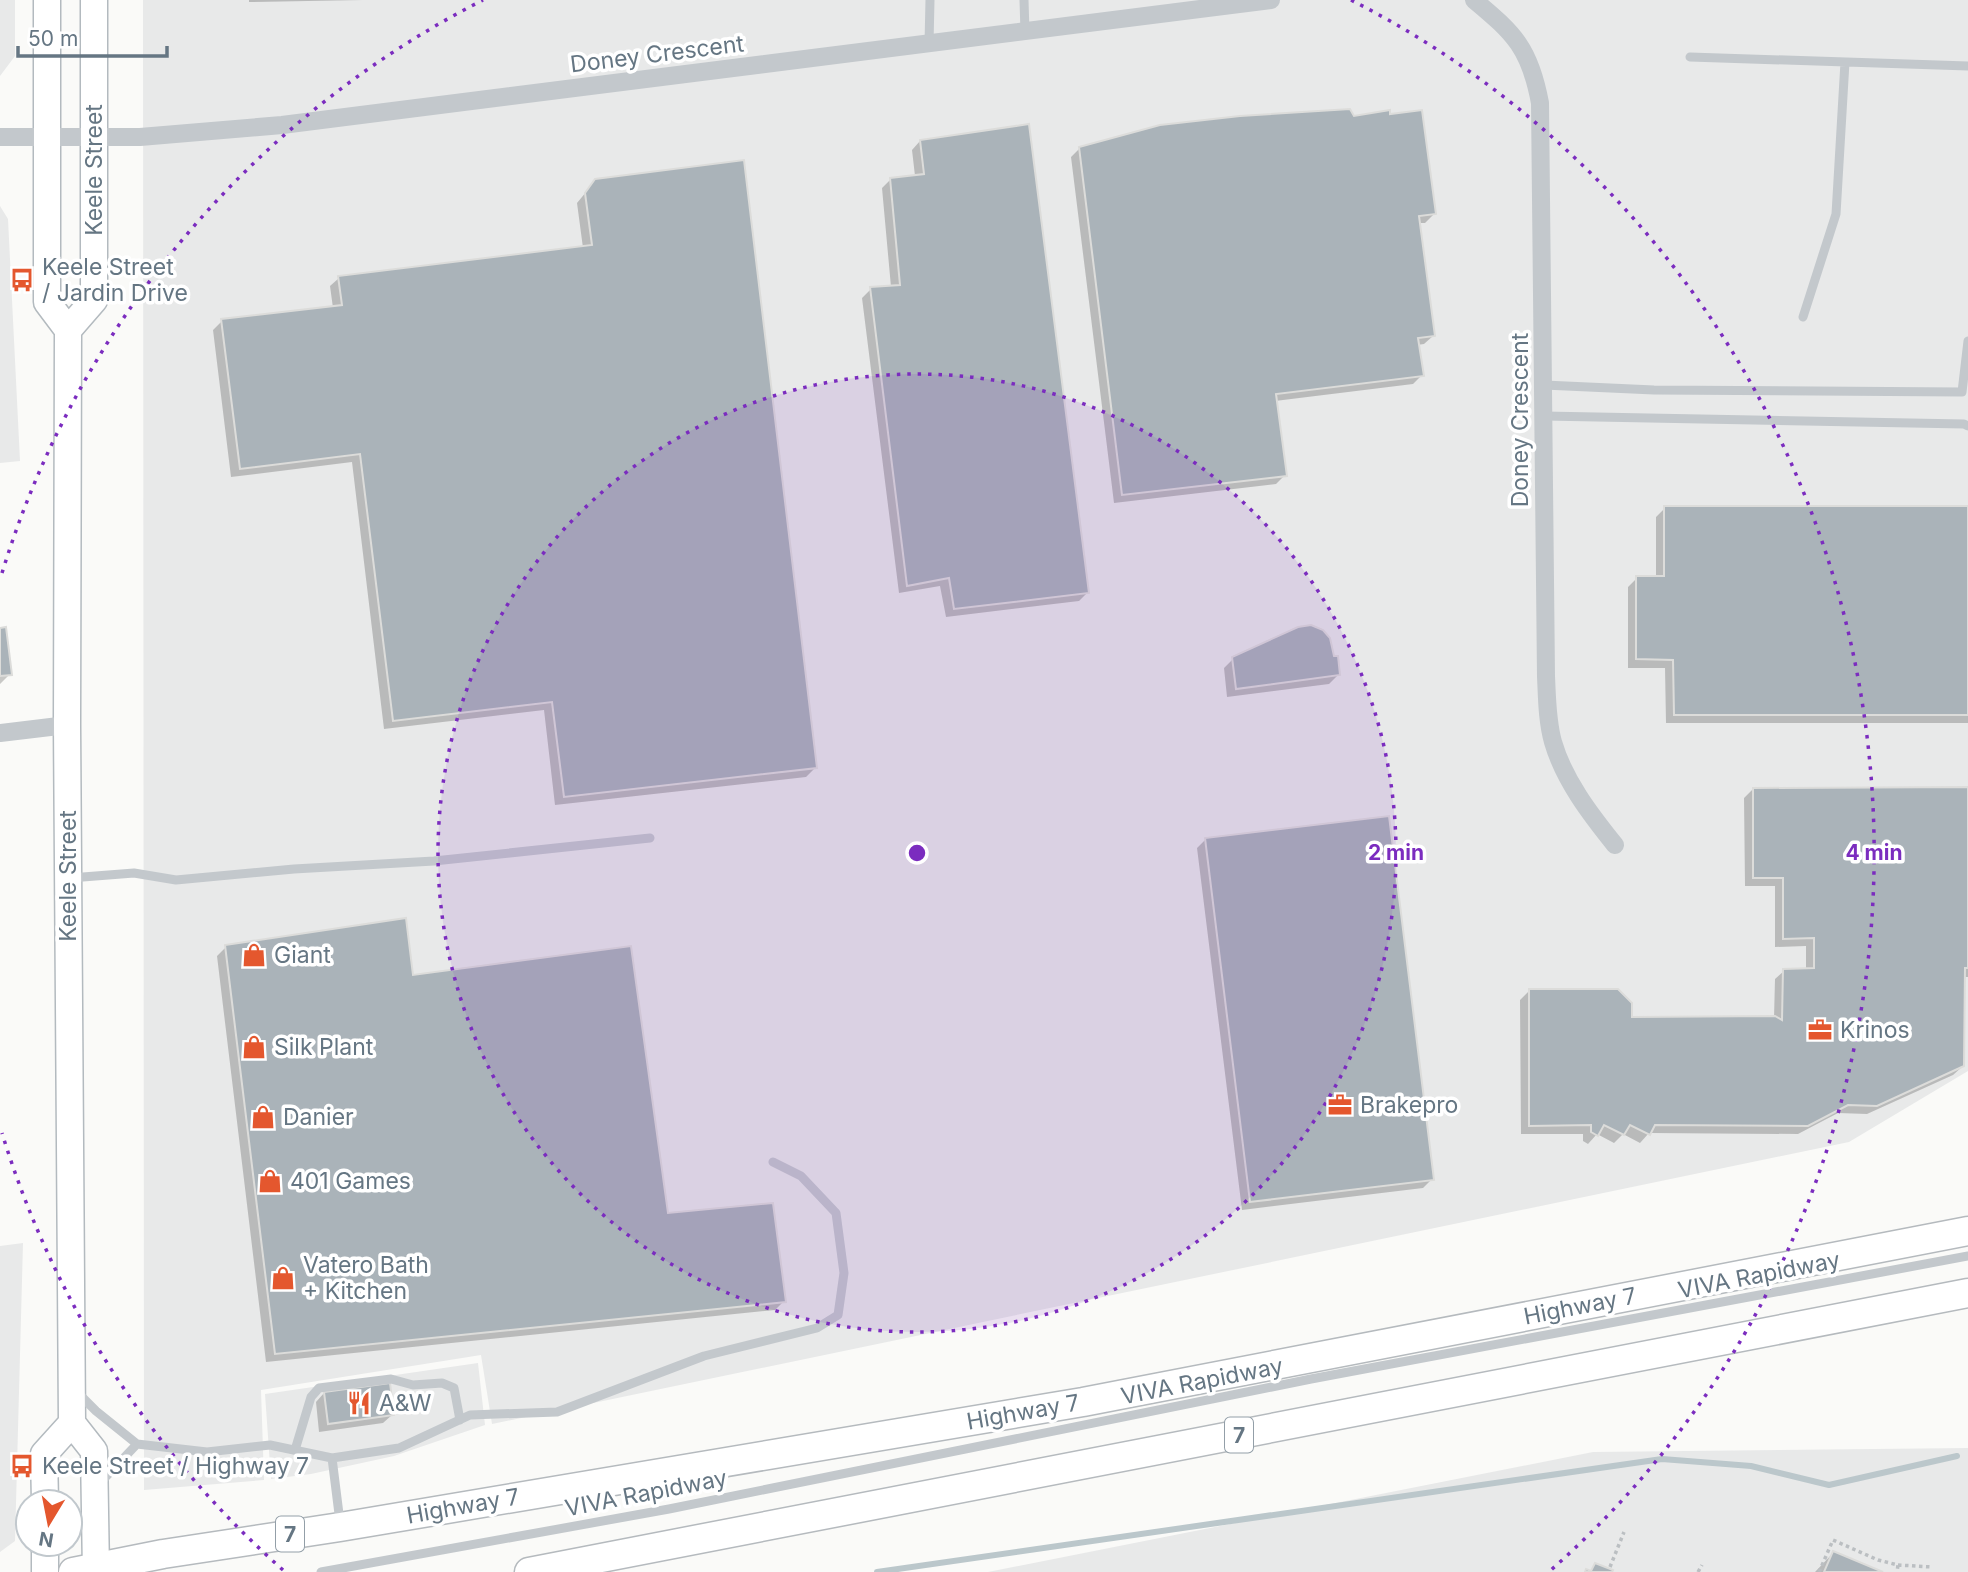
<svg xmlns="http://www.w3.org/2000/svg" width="1968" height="1572" font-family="Inter,sans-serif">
  <rect width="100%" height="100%" fill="#fafaf8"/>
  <!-- built -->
  <path fill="#e8e9e9" d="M0,0H15V56L0,76Z
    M143,0H1968V1071L1849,1142L492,1424L481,1355L261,1390L264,1480L144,1490Z
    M0,206L8,219L20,461L0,463Z
    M23,1243L15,1541L0,1552V1246Z
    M478,1363L485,1425L394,1456L311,1474L271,1479L265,1394Z
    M1968,1448V1572H988L1593,1452Z"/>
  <!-- shadow -->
  <path fill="#0003" d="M249,0H363L249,2Z
    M920,141L1088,592L1079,601L946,617L940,586L899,593L862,298L871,289L891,287L882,188L891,179L915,176L912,150Z
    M1080,148L1434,214L1425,223H1419L1433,336L1424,344L1417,345L1422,375L1413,384L1275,401L1285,475L1276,484L1114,503L1071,157Z
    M596,180L815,768L806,777L555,805L544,710L384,729L352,462L231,477L213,330L222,321L333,308L330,286L339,278L583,248L577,203Z
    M1665,508H1968V723H1666L1665,668H1628V587L1637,578H1656V517Z
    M0,629L10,674L0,684Z
    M1233,659L1338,675L1329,684L1227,697L1224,668Z
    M1753,789H1968V977H1963V1066L1953,1075L1867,1114L1838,1113L1798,1134L1649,1133L1640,1143L1623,1134L1614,1143L1597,1134L1588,1144L1583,1141V1134H1521L1520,1000L1529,991L1630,1019L1774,1018L1775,979L1784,971L1806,970V946L1775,947V886H1745L1744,798Z
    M1206,839L1432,1179L1423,1188L1242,1210L1197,848Z
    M226,947L411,977L667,1215L784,1301L775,1310L266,1362L217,956Z
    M324,1393L392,1415L383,1423L319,1432L316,1402Z
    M1833,1553L1879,1572H1815Z"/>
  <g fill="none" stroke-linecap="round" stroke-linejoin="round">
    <!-- stream -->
    <path stroke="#bbc7cb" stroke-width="6" d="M877,1572L1662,1459L1751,1466L1829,1485L1957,1456"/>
  </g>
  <!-- building -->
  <path fill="#aab3b9" stroke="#dcdcda" stroke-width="2" d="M1350,109L1354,116L1390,110V114L1422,110L1436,214L1419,216L1435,336L1418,338L1424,376L1276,394L1287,476L1122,495L1079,147L1160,125L1240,116Z
    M1029,124L1089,593L954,609L949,578L907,586L870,287L900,285L890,178L924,174L920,140Z
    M744,160L817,768L564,797L552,702L393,721L360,454L240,469L221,319L342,305L338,276L592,245L585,193L595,179Z
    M1664,506H1968V715H1674L1673,660L1636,659V576H1664Z
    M1311,625L1323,630L1330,638L1334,656H1338L1340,675L1236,689L1232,657L1298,627Z
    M6,627L12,675L0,676V628Z
    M1968,787V968H1965L1964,1066L1877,1106L1848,1105L1808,1126L1655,1125L1650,1135L1630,1125L1624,1135L1604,1125L1598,1136L1591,1132V1125L1529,1126V989H1618L1632,1003V1017L1775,1016L1782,1020L1783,969L1814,968V938L1783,939V878H1753V788Z
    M1389,816L1434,1180L1250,1202L1205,838Z
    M406,918L413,975L631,946L668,1213L773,1203L786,1302L275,1354L225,945Z
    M390,1383L394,1415L328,1424L324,1392Z
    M1833,1551L1883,1572H1824Z
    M1595,1563L1613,1570L1612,1572H1585L1586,1569L1591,1571Z"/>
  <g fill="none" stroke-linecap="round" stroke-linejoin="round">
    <!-- secondary casing -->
    <g stroke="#b3babf" stroke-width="29">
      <path id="secondary" d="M47,0V302L68,330L67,725L72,1423L94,1451L96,1572
        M68,330L94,300V0
        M45,1502L44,1454L72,1423
        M45,1544V1572"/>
    </g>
    <!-- primary casing -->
    <g stroke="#b5babe" stroke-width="31">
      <path id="primary" d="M73,1572L163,1554L340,1527L1083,1402L1968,1231
        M529,1572L1968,1293"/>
    </g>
    <!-- path -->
    <path stroke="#bbbfc2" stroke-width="3.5" stroke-dasharray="3.5 3.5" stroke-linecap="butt" d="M1898,1565L1932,1567
      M1610,1567L1624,1532
      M1698,1572L1702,1565
      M1819,1572L1833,1540L1878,1560L1898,1565L1897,1572"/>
    <!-- service -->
    <path stroke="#c3c8cc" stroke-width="9" d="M1024,0L1025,32
      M929,44L930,0
      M1690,57L1968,66
      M1803,317L1836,214L1845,62
      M1544,385L1654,390L1962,392L1968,341
      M1544,416L1964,424L1968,426
      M70,878L134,873L176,880L294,869L434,861L650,838
      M78,1393L96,1411L137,1444L207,1452L270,1445L332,1458L340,1522
      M295,1450L311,1397L319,1388L391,1379L413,1385L442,1383L454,1388L460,1420
      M332,1458L399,1448L470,1415L557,1412L704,1356L817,1328L838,1315L844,1273L836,1213L801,1176L773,1162
      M100,1483L137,1444
      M321,1572L669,1509L1311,1379L1968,1256"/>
    <!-- minor -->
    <path stroke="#c3c8cc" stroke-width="18" d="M1474,0C1515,34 1530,49 1540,103L1546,676C1547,697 1547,721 1553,742C1564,780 1590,814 1615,845
      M0,137H140L282,125L1271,0
      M0,733L67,725"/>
    <!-- secondary -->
    <use href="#secondary" stroke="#fff" stroke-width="26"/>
    <!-- primary -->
    <use href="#primary" stroke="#fff" stroke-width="28"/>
  </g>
  <!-- distance rings -->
  <circle cx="917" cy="853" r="479" fill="#7b2cbf" fill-opacity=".12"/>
  <g fill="none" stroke="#7b2cbf" stroke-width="3.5" stroke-dasharray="3.5 7">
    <circle cx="917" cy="853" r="479"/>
    <path d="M283 1570A957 957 0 0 1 2 1133M2 573A957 957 0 0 1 483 0M1351 0A957 957 0 0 1 1551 1570"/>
  </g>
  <!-- icons -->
  <defs>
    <g id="bus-bare" transform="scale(1.89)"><path d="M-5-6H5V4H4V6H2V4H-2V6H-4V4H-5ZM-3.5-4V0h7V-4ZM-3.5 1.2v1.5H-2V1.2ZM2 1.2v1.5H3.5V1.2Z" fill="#e4572e" stroke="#fff" stroke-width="2.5" paint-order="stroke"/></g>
    <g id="shop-bare" transform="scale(1.89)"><path d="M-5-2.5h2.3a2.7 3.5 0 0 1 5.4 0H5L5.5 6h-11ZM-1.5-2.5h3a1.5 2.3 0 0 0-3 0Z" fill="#e4572e" stroke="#fff" stroke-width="2.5" paint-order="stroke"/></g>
    <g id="office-bare" transform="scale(1.89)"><path d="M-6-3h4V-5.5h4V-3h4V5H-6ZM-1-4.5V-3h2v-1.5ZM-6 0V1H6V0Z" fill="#e4572e" stroke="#fff" stroke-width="2.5" paint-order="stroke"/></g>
    <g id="restaurant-bare" transform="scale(1.89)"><path d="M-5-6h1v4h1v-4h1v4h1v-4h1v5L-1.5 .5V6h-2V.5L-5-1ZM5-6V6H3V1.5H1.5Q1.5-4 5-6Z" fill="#e4572e" stroke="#fff" stroke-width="2.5" paint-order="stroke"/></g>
  </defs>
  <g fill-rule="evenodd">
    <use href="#bus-bare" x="22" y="280"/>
    <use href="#shop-bare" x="254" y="955"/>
    <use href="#office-bare" x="1820" y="1030"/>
    <use href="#shop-bare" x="254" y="1047"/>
    <use href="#office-bare" x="1340" y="1105"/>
    <use href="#shop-bare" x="263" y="1117"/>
    <use href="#shop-bare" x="270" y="1181"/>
    <use href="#shop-bare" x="283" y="1278"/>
    <use href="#restaurant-bare" x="359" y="1403"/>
    <use href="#bus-bare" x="22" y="1466"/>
  </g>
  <g text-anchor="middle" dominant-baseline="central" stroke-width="7" stroke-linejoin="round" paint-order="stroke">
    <!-- shield labels -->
    <g fill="#fff" stroke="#939fa8" stroke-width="2">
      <rect x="1225" y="1417.5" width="28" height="35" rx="5"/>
      <rect x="276" y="1516.5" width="28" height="35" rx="5"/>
    </g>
    <g font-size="21" font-weight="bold" fill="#657683">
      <text x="1239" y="1435">7</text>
      <text x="290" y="1534">7</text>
    </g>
    <!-- street labels -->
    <g font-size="23" fill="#657683" stroke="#fff">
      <text transform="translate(657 54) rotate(-7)">Doney Crescent</text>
      <text transform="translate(94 170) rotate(-90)">Keele Street</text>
      <text transform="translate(1520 420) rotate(-90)">Doney Crescent</text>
      <text transform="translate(68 876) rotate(-90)">Keele Street</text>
      <text transform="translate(1759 1275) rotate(-11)">VIVA Rapidway</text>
      <text transform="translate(1580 1306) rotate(-11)">Highway 7</text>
      <text transform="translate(1202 1381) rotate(-11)">VIVA Rapidway</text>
      <text transform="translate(1023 1412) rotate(-10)">Highway 7</text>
      <text transform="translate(646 1493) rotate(-11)">VIVA Rapidway</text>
      <text transform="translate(463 1506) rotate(-10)">Highway 7</text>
    </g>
    <!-- poi labels -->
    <g font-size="23" fill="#657683" stroke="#fff" text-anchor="start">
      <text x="42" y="267">Keele Street<tspan x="42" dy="26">/ Jardin Drive</tspan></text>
      <text x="274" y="955">Giant</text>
      <text x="1840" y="1030">Krinos</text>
      <text x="274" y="1047">Silk Plant</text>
      <text x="1360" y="1105">Brakepro</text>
      <text x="283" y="1117">Danier</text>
      <text x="290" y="1181">401 Games</text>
      <text x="303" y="1265">Vatero Bath<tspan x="303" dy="26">+ Kitchen</tspan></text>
      <text x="379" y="1403">A&amp;W</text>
      <text x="42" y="1466">Keele Street / Highway 7</text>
    </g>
  </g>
  <circle cx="917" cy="853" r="10" fill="#7b2cbf" stroke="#fff" stroke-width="3.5"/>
  <g font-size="21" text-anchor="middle" font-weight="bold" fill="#7b2cbf" stroke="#fff" stroke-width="7" stroke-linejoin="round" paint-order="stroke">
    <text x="1396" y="860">2 min</text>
    <text x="1874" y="860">4 min</text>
  </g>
  <!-- north arrow -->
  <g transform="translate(49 1523) rotate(190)"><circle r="33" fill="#ffffff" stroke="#c1c8cd" stroke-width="2"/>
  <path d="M0-5L12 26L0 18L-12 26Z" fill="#e4572e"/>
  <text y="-10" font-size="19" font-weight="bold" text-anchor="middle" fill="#657683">N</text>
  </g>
  <!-- scale -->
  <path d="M18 46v10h149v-10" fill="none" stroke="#657683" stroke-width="3.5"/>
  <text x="28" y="46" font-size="21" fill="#657683" stroke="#ffffff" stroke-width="5" paint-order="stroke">50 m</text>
</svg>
